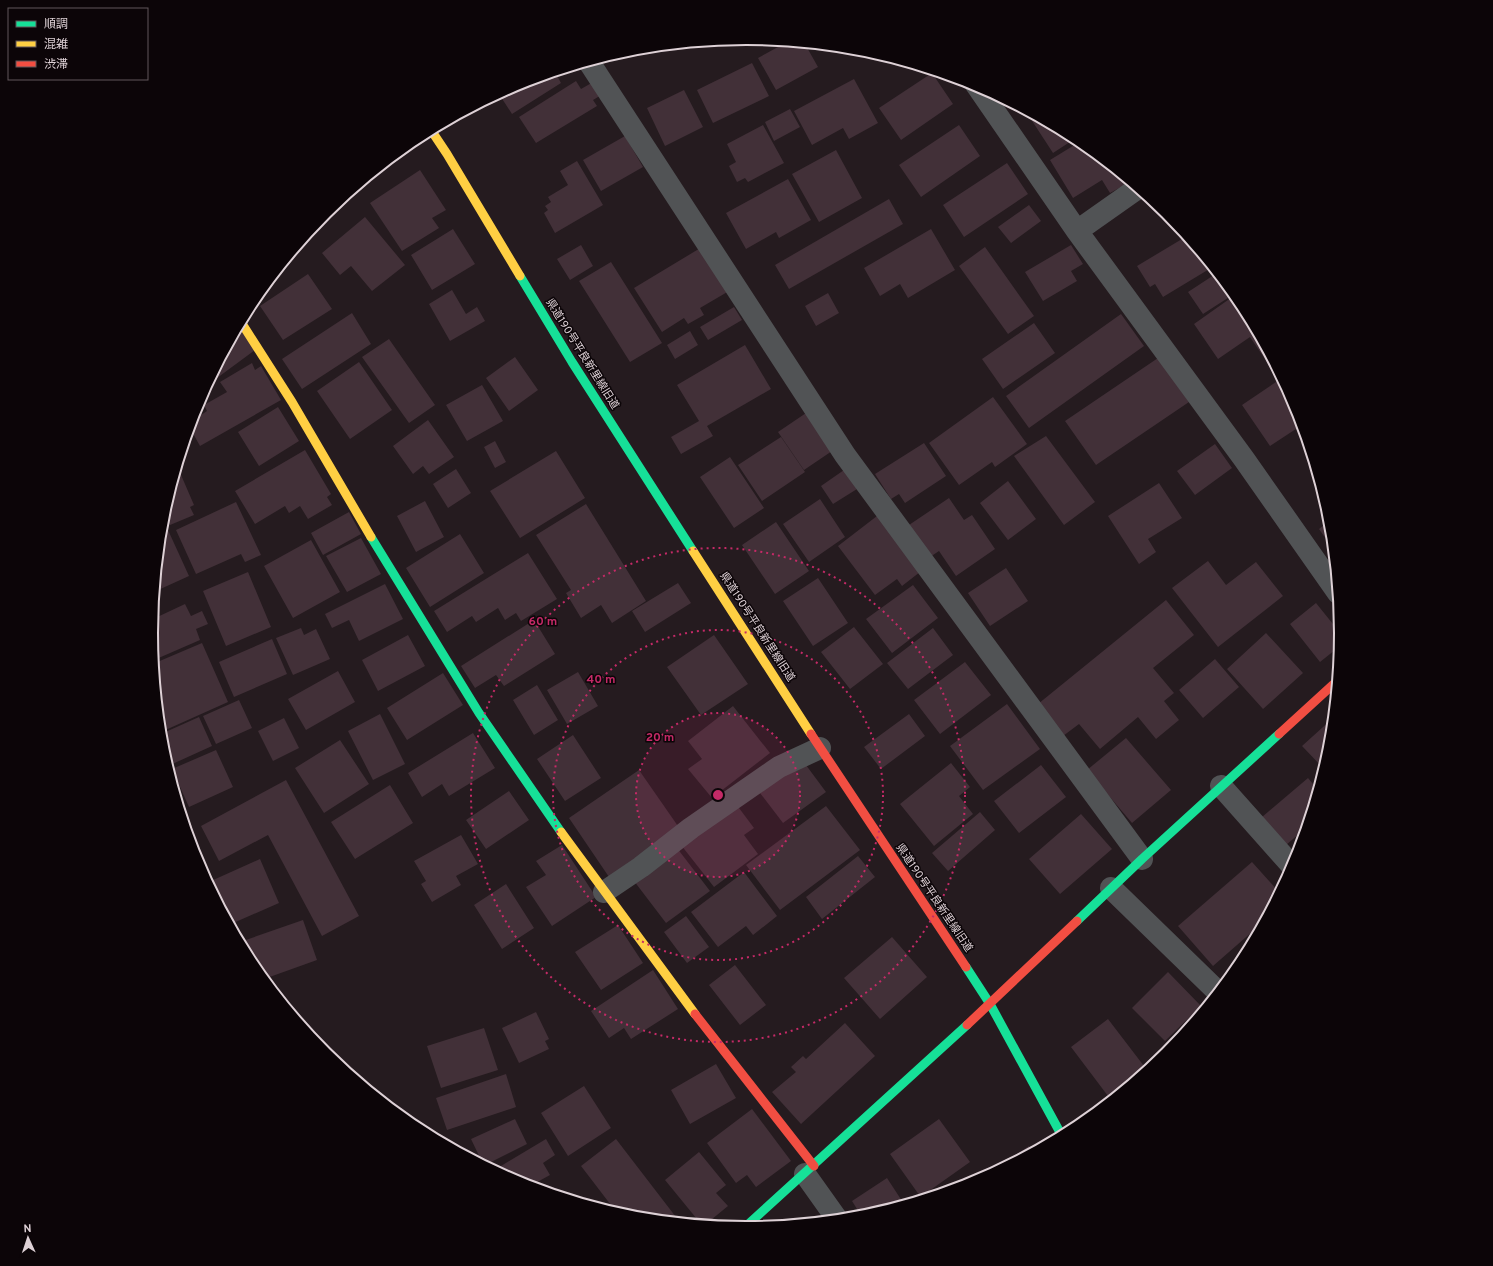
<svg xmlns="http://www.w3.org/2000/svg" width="1493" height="1266" font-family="Overpass,'Noto Sans JP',sans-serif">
  <rect width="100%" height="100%" fill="#251b1f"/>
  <!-- building -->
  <path fill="#423038" d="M787,42L805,44L818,67L776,90L758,58Z
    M629,50L613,61L610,56Z
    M752,63L769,96L713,123L697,90Z
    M555,72L561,83L512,114L499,94L519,83Z
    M932,73L953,104L901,140L879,108Z
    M854,79L878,123L849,139L843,128L812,145L794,111Z
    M576,81L581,89L595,81L603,94L593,100L597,106L536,143L519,117Z
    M684,90L703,127L665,146L647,108Z
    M790,109L800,127L774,141L765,122Z
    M1025,110L1076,138L1053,153Z
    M763,125L784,163L748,182L745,178L737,182L729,166L736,162L727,144Z
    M959,125L980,156L921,197L899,165Z
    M625,136L643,167L601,191L583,160Z
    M1081,141L1130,182L1110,193L1102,180L1073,198L1050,160Z
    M836,150L862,198L819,222L792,174Z
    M577,161L603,205L555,233L544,213L548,210L545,206L551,202L548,197L568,185L560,171Z
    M1007,163L1028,194L964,237L943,205Z
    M420,170L446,210L432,218L439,228L402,251L370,203Z
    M788,179L811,220L779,238L776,232L746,249L726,213Z
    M889,199L903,224L789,289L775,265Z
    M1029,205L1041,221L1011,243L998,227Z
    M365,217L405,265L372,291L351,266L340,275L322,253Z
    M453,229L475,264L432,290L411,255Z
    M931,229L955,270L908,298L900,284L880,296L864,268Z
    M1187,236L1211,268L1163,297L1155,284L1150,287L1137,266Z
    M581,245L593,266L570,280L557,259Z
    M1071,245L1083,264L1071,271L1077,281L1043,301L1025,272Z
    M702,247L729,291L700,308L704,315L688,324L684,318L662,332L634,288Z
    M985,247L1034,316L1008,334L959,266Z
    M611,262L662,343L630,362L579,281Z
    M1217,273L1234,294L1203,314L1188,292Z
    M308,274L332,309L283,340L260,306Z
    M452,290L466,314L477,307L485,321L450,341L429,304Z
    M828,293L839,313L816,326L805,306Z
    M1235,295L1241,303L1271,359L1267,362L1250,337L1218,359L1194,324Z
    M734,307L742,320L708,340L700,327Z
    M352,313L371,344L302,389L282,359Z
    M1121,314L1144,346L1029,428L1006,396Z
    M1034,323L1055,353L1003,389L982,359Z
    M239,327L255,350L213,381L211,379Z
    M690,331L698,345L675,359L667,345Z
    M389,339L435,405L409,423L362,357Z
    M745,345L771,389L707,426L713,436L681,454L671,437L699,421L677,385Z
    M515,357L538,390L509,411L486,378Z
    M1158,358L1189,402L1096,465L1065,421Z
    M359,362L392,410L350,439L317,391Z
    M252,363L255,370L261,366L281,400L200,446L190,428L192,421L207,411L204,405L227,392L220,382Z
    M1282,378L1296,406L1302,425L1270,446L1242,405Z
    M482,385L503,421L467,441L446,405Z
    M993,397L1027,444L995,467L992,462L959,485L929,443Z
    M278,407L299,441L259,466L238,432Z
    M809,411L835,449L804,470L778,432Z
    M428,420L454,457L429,474L423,466L413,474L393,446Z
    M1046,436L1095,502L1064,525L1014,456Z
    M781,437L805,472L762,501L738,465Z
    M495,441L506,462L495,468L484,447Z
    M924,443L946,476L905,503L899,494L891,499L875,474Z
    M1215,444L1232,468L1195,495L1177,471Z
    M305,450L331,494L327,497L332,505L308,519L300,506L289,513L285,506L255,524L235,491Z
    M556,451L585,498L520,538L490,491Z
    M730,457L764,508L734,528L700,477Z
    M178,468L194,505L190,507L194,515L170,525L164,513Z
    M456,469L471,493L448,508L433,484Z
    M844,470L857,489L833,504L821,486Z
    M1008,481L1036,519L1008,540L980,503Z
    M1159,483L1182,518L1148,539L1156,552L1139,564L1108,516Z
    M949,498L964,520L972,515L995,549L956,576L939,551L930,557L909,525Z
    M820,499L845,537L809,562L783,524Z
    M425,501L444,537L416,552L397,516Z
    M236,502L261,555L245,562L241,554L196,574L176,530Z
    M586,504L646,601L612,623L601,605L581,618L566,593L571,590L536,535Z
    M349,512L361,534L323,555L311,533Z
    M877,516L920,572L902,586L897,579L875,595L838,546Z
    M1330,520L1333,549L1319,529Z
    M776,522L809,571L775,594L742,545Z
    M168,530L189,576L156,591L161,533Z
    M460,534L484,573L430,607L406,568Z
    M361,538L381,574L347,592L326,556Z
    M311,540L340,592L293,618L264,566Z
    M528,553L557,599L521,621L516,613L505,620L498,608L476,622L472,616L447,632L434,611Z
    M1208,561L1226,585L1256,562L1283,596L1218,647L1172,588Z
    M1006,568L1028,601L990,626L968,593Z
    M248,572L271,627L226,646L203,591Z
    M818,578L848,623L813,646L783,601Z
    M678,583L691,603L645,632L632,611Z
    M385,584L403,619L359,641L349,620L332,628L325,614Z
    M913,585L938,618L892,653L866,619Z
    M1166,600L1194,635L1153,668L1174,693L1164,701L1179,720L1156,739L1138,717L1100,749L1079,724L1063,736L1038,704Z
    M1316,603L1341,634L1340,646L1320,662L1290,624Z
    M185,604L191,616L202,611L208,624L196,629L200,640L154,660L152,633L153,619Z
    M534,620L555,654L504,686L496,675L475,688L461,666Z
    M854,627L883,664L850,689L821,652Z
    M301,628L304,635L316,629L330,659L293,675L276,638Z
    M933,628L953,655L908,689L887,663Z
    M1266,633L1303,673L1263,709L1227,669Z
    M408,635L425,666L378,691L362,660Z
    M714,635L748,684L701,715L667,667Z
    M272,639L287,674L234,697L219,662Z
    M202,643L228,702L161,732L155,663Z
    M1215,659L1239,687L1203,718L1179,690Z
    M965,662L991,695L940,734L914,700Z
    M338,671L355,702L306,730L288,699Z
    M578,672L598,706L567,724L547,690Z
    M443,673L463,705L407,740L387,708Z
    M537,685L558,720L534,735L513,700Z
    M239,700L252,728L216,744L203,716Z
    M1007,704L1040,749L983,790L950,746Z
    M733,706L770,753L712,798L688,769L702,759L688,741Z
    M380,714L405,764L373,780L348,731Z
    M909,714L925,736L881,769L864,747Z
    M199,717L212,746L168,766L163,749L161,734Z
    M284,718L299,748L273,761L258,731Z
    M1333,718L1330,749L1324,769L1302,746Z
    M473,733L495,768L449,796L442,784L422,797L408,773Z
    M573,735L601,778L565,801L537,759Z
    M1126,738L1171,790L1132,823L1087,770Z
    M340,740L369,784L324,813L295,768Z
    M216,750L233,787L189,807L172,769Z
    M803,761L826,792L783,823L760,793Z
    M951,763L970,787L959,796L973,814L934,846L900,804Z
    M1041,765L1066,797L1019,833L994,801Z
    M639,770L680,829L609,877L569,818Z
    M1308,778L1318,790L1306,828L1286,845L1262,817Z
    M286,780L359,916L322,936L268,835L219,861L201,826Z
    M390,785L413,823L355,859L331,822Z
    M509,791L529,820L486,849L466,820Z
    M736,804L754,828L744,835L758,854L714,887L681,845Z
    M826,806L860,850L780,910L746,865Z
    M980,812L995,830L948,871L932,853Z
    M1081,814L1112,849L1060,894L1029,859Z
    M461,835L478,864L456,876L461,885L432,902L421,884L426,881L414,861Z
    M562,845L596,897L552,926L526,887L546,875L536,861Z
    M677,848L710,891L666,923L634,881Z
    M858,856L875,877L822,919L806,897Z
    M260,859L279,903L231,924L211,881Z
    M1252,862L1279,892L1257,934L1253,931L1213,966L1178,926Z
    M744,872L777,916L753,935L746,926L718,947L691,912Z
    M506,884L534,928L502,949L474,905Z
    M686,916L709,947L687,963L664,932Z
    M303,920L317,960L264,979L252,963L240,942Z
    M618,925L643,963L601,990L575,952Z
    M892,937L927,977L880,1019L844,978Z
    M735,965L766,1005L740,1025L709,985Z
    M653,970L678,1009L631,1039L624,1028L609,1038L591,1011Z
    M1168,972L1201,1006L1165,1041L1132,1008Z
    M536,1012L549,1039L545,1041L549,1049L519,1063L502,1028Z
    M1108,1019L1147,1070L1111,1100L1071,1047Z
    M845,1023L875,1056L801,1124L772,1092L796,1072L791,1067L803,1056L806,1059Z
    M484,1028L498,1070L441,1088L427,1046Z
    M1180,1036L1167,1054L1162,1058L1159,1055Z
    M716,1064L736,1098L690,1124L671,1090Z
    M506,1074L516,1107L447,1130L436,1098Z
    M584,1086L611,1128L568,1156L541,1113Z
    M752,1109L791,1161L756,1187L747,1175L736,1183L707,1143Z
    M515,1119L527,1144L485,1165L483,1164L471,1139Z
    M939,1119L970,1162L929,1191L932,1195L922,1199L890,1154Z
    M546,1139L555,1155L543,1163L550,1175L530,1186L519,1183L497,1171L496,1169Z
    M616,1139L679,1221L630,1217L617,1213L581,1166Z
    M1029,1146L1032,1152L984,1177H983Z
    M699,1152L726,1185L716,1193L728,1206L706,1224H701L665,1180Z
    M887,1178L904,1204L862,1217L852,1201Z"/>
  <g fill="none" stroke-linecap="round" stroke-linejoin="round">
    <!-- street -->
    <path stroke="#515355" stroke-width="22" d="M589,62L845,455L1142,859
      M975,83L1077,231L1244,459L1338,593
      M1077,231L1138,188
      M1221,786L1293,867
      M1111,888L1218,992
      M604,892L641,867L691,828L779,767L820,748
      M805,1174L837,1219"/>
    <!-- fast -->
    <path stroke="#16e098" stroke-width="9" d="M520,276L572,362L693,551
      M371,537L479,713L561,832
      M1077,921L1142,859L1279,734
      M966,967L990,1004L1062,1136
      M744,1228L967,1025"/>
    <!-- slow -->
    <path stroke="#ffcf43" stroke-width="9" d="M431,130L447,154L520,276
      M241,322L292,402L371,537
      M693,551L811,734
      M561,832L695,1014"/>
    <!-- jam -->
    <path stroke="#f24e42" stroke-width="9" d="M811,734L966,967
      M1279,734L1337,681
      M695,1014L814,1166
      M967,1025L1077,921"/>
  </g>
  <!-- distance rings -->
  <circle cx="718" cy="795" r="82" fill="#c52a67" fill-opacity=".12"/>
  <g fill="none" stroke="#c52a67" stroke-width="2" stroke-dasharray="2 4">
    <circle cx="718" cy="795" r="82"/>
    <circle cx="718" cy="795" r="165"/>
    <circle cx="718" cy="795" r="247"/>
  </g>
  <g text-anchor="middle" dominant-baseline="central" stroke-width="3" stroke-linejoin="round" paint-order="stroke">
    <!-- street labels -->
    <g font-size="11" fill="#ded1d6" stroke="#0c0508">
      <text transform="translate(582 354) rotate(58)">県道190号平良新里線旧道</text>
      <text transform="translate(757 627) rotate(57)">県道190号平良新里線旧道</text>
      <text transform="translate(934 898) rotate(56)">県道190号平良新里線旧道</text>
    </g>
  </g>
  <!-- crop -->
  <path d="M0 0H1493V1266H0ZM158 633a588 588 0 1 1 1176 0a588 588 0 1 1-1176 0Z" fill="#0c0508" fill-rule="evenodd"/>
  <path fill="none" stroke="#ded1d6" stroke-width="2" d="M158 633a588 588 0 1 1 1176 0a588 588 0 1 1-1176 0Z"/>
  <circle cx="718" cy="795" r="6" fill="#c52a67" stroke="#0c0508" stroke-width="2"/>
  <g font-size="12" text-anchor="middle" font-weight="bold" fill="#c52a67" stroke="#0c0508" stroke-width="3" stroke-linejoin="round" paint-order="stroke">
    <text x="543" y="625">60 m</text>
    <text x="601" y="683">40 m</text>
    <text x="660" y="741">20 m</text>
  </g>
  <!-- legend -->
  <rect x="8" y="8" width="140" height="72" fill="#0c0508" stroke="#60575a"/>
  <rect x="16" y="21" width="20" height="6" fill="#16e098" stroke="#60575a"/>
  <text x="44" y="28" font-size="12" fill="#ded1d6">順調</text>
  <rect x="16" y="41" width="20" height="6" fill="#ffcf43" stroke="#60575a"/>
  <text x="44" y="48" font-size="12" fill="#ded1d6">混雑</text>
  <rect x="16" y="61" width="20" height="6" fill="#f24e42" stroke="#60575a"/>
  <text x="44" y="68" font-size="12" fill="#ded1d6">渋滞</text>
  <!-- north arrow -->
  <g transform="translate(28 1238) rotate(357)" stroke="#0c0508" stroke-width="3" paint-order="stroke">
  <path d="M0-3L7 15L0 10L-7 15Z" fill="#ded1d6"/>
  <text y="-6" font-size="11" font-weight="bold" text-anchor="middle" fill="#ded1d6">N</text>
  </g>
</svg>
